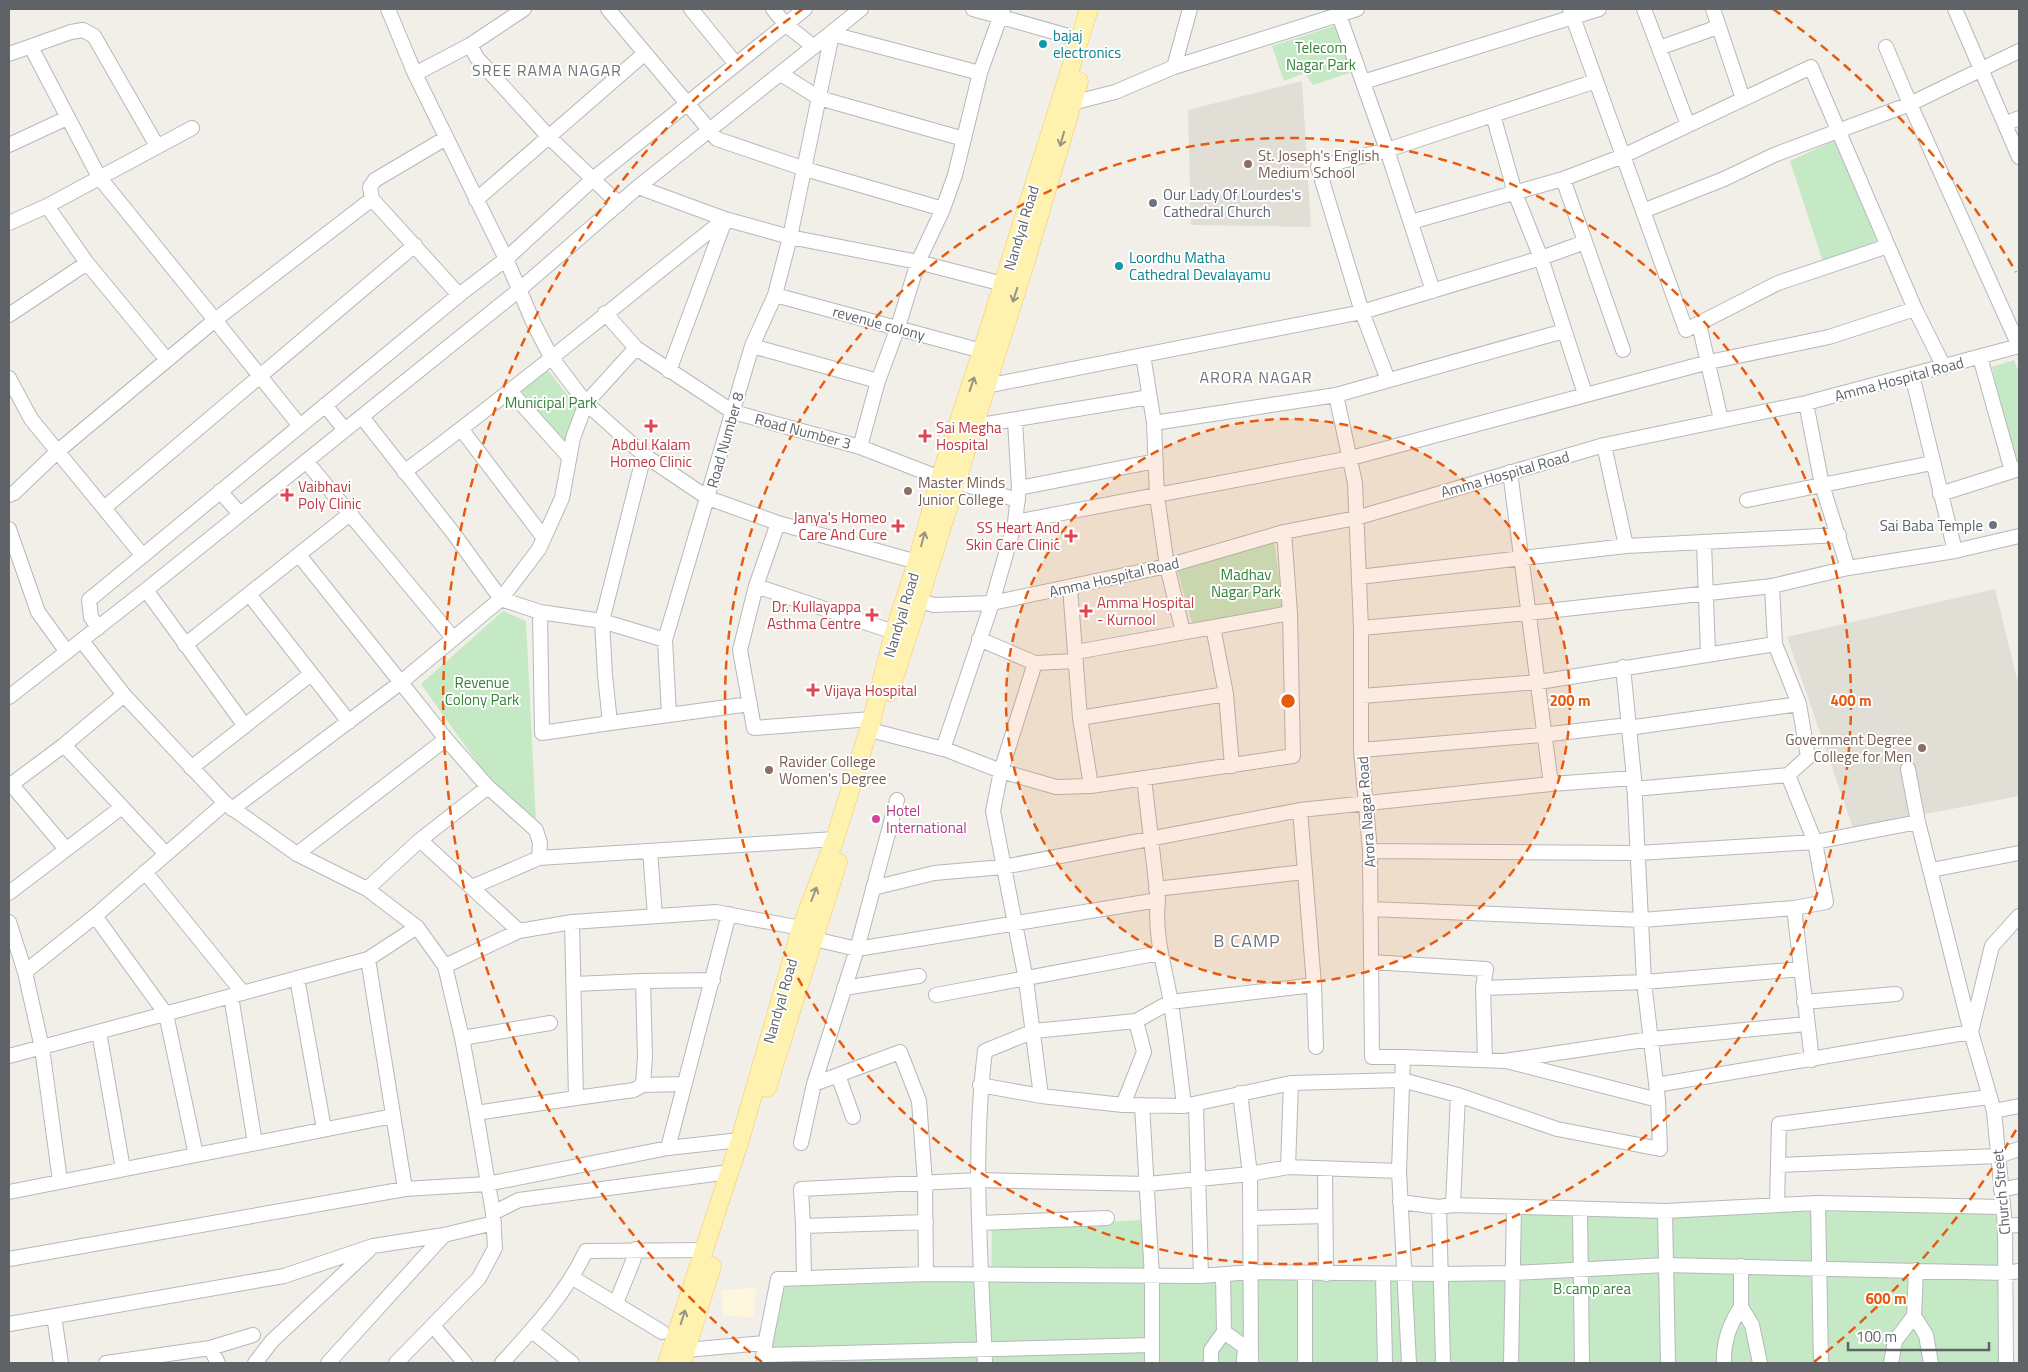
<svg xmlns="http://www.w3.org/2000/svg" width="2028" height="1372" font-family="'Titillium Web',sans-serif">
  <rect width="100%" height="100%" fill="#f1efe8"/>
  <!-- commercial -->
  <path fill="#fef7e0" d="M756,1288L753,1317L723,1316L722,1290Z"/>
  <!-- education -->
  <path fill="#e1ded6" d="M1302,81L1311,227L1191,225L1188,110Z
    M1995,589L2019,687V796L1853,828L1787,637Z"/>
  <!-- green -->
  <path fill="#c5e8c5" d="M1337,25L1352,72L1313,85L1305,73L1284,81L1272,46Z
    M1836,140L1878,244L1823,262L1790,161Z
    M2014,360L2019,373V461L2015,462L1992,367Z
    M547,369L579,410L566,446L521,392Z
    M1274,541L1283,607L1193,626L1177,569Z
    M503,611L526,621L536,822L491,782L421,684Z
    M1998,1211L2001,1363H767L780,1283L991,1278L992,1228L1141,1220L1149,1279L1516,1276L1518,1212Z"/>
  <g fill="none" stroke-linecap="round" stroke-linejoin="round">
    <!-- minor casing -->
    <g stroke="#b5b8bc" stroke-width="16">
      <path id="minor" d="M388,9L415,74L506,259L534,324L551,357L586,403L644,455L708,498L778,523L917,562
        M608,9L717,139L805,169L943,209
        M691,9L735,63
        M773,9L785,24L814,47
        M973,9L1079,39
        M1570,9L1686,330L1778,283L1888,246
        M1644,9L1688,125
        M1713,9L1743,99
        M1955,9L2019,157
        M1339,15L1387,150L1433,291
        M470,45L477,58L549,137L619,204
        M1886,47L1910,104L2019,346
        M1659,48L1718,27
        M9,54L71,32L83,30L94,36L157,146
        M1174,67L1190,9
        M415,74L470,45L524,9
        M781,74L819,98L964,139
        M1363,82L1599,9
        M1072,103L1115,92L1174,67L1357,9
        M1493,115L1515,193L1541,258L1585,394
        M2005,124L2019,118
        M9,145L67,118
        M1563,179L1623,350
        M638,187L725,219L790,237L918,262L1003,284
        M372,199L370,187L375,180L446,138
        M476,200L644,54
        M47,206L87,263L167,360
        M1643,211L1724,179L1774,155L1910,104L2019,51
        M1411,222L1563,179L1623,156L1811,67L1915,309L1944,367
        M9,223L47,206L192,128
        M775,295L982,351
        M605,313L636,348L733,412L860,447L940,478
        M9,315L87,263
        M1699,324L1721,420
        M752,346L878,381
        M1143,355L1154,423L1157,496L1167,566L1183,632
        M1980,357L2012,471
        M669,371L725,220
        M1912,375L1955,551
        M9,378L31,419L143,556
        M1388,380L1362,312L1541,258L1585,242
        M986,386L1362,312L1318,167L1387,150L1596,81
        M510,391L569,457
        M1336,395L1355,483L1361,628V750L1370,851L1372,1057H1403L1399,1171L1409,1363
        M1806,403L1822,485L1848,568
        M325,405L345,430
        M362,417L454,534L501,599L540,612L542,733L610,723
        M1154,423L1336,395L1564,331
        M300,426L215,320L372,199L459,295
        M974,426L1150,397
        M462,430L544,538
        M1604,445L1626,546
        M860,447L878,381L898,327L918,262L943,209L955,175L980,73L1003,9
        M644,455L602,621L605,675L610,723L750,704
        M306,461L453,638
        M404,472C514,391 618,303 725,219
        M1510,472L1551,784
        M956,482L1018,500
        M1019,488L1156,461
        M220,491L240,514
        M1940,494L2019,469
        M9,495L14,493L58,451L215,320L99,177L31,47
        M1747,500L1932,463
        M104,508L415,245
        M1015,522L1351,458L1709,362L1829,337L1915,309
        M778,523L756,586L740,650L754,728L872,719
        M9,529L38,612L67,652
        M1704,542L1708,654
        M299,555L446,739L488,787L536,830L540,843L539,858
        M1359,577L1626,546L1839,535
        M756,586L894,632
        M1070,587L1080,718L1091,786L1293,756L1290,613L1284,532
        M249,594L349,722
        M911,598L934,605L992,603L1167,566L1284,532L1356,518L1604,445L1806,403L2019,346
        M540,612L602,621L665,640
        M1213,627L1226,694L1232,766
        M98,628L91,617L89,600L459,295L506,259L593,179L805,9
        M1361,628L1529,613L1772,586L1848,568L1955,551L2019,536
        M979,639L1035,663L1076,661
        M82,641L124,695L225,803L297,854L367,889L417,927L445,966L462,1038L476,1113L493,1213L495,1248L479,1278L396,1363
        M185,645L351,513
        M1076,652L1290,613
        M1035,663L1001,771L993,811L1026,980L1041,1096
        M1362,696L1539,682L1775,644
        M9,697L146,590
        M669,714L665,640L752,346L775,295L790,237L832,34L980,73
        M1080,718L1226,694
        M245,726L146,590L519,290L638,187L861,9
        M1628,728L1799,704
        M878,732L947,750L1001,771L1056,787L1091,786
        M64,745L124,695
        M943,749L992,603L1015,522L1019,488L1015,421
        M1361,750L1542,735L1628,725
        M191,768L311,674
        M1908,769L1918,822L1971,1032L1994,1111L2005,1226L2006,1363
        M1144,778L1158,900C1154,936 1165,968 1171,1003C1176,1037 1180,1071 1184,1106
        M11,784L66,849
        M9,786L64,745L166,854
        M1634,789L1788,775
        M232,809L400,683L501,599L539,549L562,498L573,438L586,403L636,348
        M1300,810L1314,985L1316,1047
        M420,840L519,931
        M650,851L655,916
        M1370,851L1638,853L1815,842L1918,822
        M297,854L446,739
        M1931,870L2019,853
        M145,872L243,993
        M472,887L539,858L835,839
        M873,888L934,873L1003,867L1300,810L1551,784L1634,778
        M367,889L420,840L488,787
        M1156,889L1304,872
        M9,893L122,807
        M1794,908L1812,1060
        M1370,909L1642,920L1794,908L1826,902L1815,842L1788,775L1808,757L1799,704L1775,644L1772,586
        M95,916L225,803
        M9,922L25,972L42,1048L60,1181
        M814,939L857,949L1158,900
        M368,959L405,1189
        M1371,962L1486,969L1483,988L1644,982L1801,969
        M445,966L519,931L572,922L716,912L801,928
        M25,972L95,916L166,1014L196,1155
        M297,978L324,1129
        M643,981L713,980
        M574,984L643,981L645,1057L643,1085L634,1090L576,1098
        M844,988L919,976
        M1483,988L1485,1059
        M936,995L1160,953
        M231,996L255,1143
        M1804,1002L1896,994
        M99,1032L123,1169
        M462,1038L550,1023
        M9,1056L368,959L417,927
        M1403,1057L1504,1061L1651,1039L1806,1024
        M1510,1062L1658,1100
        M838,1075L853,1117
        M814,1084L900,1052L919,1101L925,1182L926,1274
        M643,1085L684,1084
        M980,1085L1041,1096L1123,1105L1184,1106L1291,1083L1402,1080L1458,1095L1557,1129L1660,1149L1658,1100L1644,982L1634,778L1623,667
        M1656,1085L1971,1032L1992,946L2019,916
        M1240,1093L1250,1174L1251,1363
        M1123,1105L1144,1052L1136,1021
        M1142,1105L1152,1277V1363
        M1196,1105L1201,1276
        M1994,1111L2019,1106
        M476,1113L576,1098L572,922
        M801,1143L814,1084L857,949L897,800
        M668,1148L729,914
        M1778,1165L1998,1156L2019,1149
        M1288,1167L1291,1083
        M1325,1169L1326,1274
        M2001,1190L2019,1186
        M9,1192L393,1116
        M1400,1202L1439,1207L1453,1205L1665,1211L1818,1203L2003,1207
        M1818,1203L1821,1363
        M1453,1205L1458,1095
        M1777,1205L1779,1124L1989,1097
        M1439,1207L1443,1363
        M1580,1210L1582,1363
        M1665,1211L1668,1363
        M493,1213L519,1200L729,1172
        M1251,1218L1325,1216
        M980,1223L1107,1218
        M803,1226L801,1189L978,1180L1148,1184L1250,1174L1288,1167L1399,1171
        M2005,1226L2019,1225
        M9,1259L405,1189L487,1184L668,1148L740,1140
        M1741,1266V1307L1752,1325L1760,1363
        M1916,1270L1914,1316L1926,1335L1931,1363
        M1305,1273V1363
        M1383,1275L1385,1363
        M573,1278L662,1332
        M804,1278L803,1226L926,1222
        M616,1303L633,1261L636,1249
        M54,1316L61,1363
        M9,1324L284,1276L373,1246L444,1235L494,1223
        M433,1326L465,1363
        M532,1331L572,1363
        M1224,1332L1245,1347L1244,1361
        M210,1348L218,1363
        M686,1350L765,1343
        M763,1355L1152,1345
        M106,1363L210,1348L253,1335
        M255,1363L272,1341L369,1250
        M328,1363L444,1235
        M502,1363C534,1328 566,1293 586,1251L705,1250
        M764,1363L765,1345L778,1279L926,1274L1201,1276L1251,1272L1441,1274L1513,1273L1666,1265L2006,1273L2019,1271
        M985,1363C981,1259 972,1154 985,1051L1034,1031L1136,1021L1170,1002L1314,985
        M1211,1363V1350L1224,1332L1223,1274
        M1511,1363L1514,1207
        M1724,1363C1723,1342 1729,1325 1741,1307
        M1891,1363L1895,1341L1914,1316"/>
    </g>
    <!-- major casing -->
    <g stroke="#f2c960" stroke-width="19">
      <path id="major" d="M890,692L1024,267L1079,81
        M767,1088L838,862
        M667,1363L740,1140L801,928L835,839L872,719L894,632L917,562L940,478L982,351L1089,9
        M682,1363L712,1266"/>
    </g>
    <!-- minor -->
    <use href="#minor" stroke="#fff" stroke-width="14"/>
    <!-- major -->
    <use href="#major" stroke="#fff2af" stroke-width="18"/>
  </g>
  <!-- one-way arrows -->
  <defs><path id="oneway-shaft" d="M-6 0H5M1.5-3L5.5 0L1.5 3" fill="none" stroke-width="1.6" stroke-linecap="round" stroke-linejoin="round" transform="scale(1.25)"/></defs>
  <g stroke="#979581">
    <use href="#oneway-shaft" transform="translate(1062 139) rotate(106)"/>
    <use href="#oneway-shaft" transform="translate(1015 295) rotate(108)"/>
    <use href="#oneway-shaft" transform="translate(972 384) rotate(-71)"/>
    <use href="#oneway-shaft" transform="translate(923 539) rotate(-75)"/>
    <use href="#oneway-shaft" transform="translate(814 894) rotate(-69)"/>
    <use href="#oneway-shaft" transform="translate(683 1317) rotate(-72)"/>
  </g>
  <!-- distance rings -->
  <circle cx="1288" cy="701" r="282" fill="#e8590c" fill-opacity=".12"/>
  <g fill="none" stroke="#e8590c" stroke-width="2.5" stroke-dasharray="9 6">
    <circle cx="1288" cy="701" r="282"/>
    <circle cx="1288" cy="701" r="563"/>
    <path d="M2016 1130A845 845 0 0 1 1814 1362M762 1362A845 845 0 0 1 803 9M1773 9A845 845 0 0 1 2016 272"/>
  </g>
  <!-- markers -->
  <g fill="#0f9aa8" stroke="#fff" stroke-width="2">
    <circle cx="1043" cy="44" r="5"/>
    <circle cx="1119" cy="266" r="5"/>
  </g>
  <g fill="#8d6e63" stroke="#fff" stroke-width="2">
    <circle cx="1248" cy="164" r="5"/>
    <circle cx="908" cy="491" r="5"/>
    <circle cx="1922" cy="748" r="5"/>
    <circle cx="769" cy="770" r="5"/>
  </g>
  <g fill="#6b7280" stroke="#fff" stroke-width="2">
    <circle cx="1153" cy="203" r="5"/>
    <circle cx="1993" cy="525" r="5"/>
  </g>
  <g fill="#e0444e" stroke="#fff" stroke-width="2">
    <path d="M648.5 418.5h5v5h5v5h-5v5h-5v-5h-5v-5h5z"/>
    <path d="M922.5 428.5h5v5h5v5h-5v5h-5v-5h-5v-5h5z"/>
    <path d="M284.5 487.5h5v5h5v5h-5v5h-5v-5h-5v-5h5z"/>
    <path d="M895.5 518.5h5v5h5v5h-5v5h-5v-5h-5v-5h5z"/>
    <path d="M1068.5 528.5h5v5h5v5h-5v5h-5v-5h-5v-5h5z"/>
    <path d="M1083.5 603.5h5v5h5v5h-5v5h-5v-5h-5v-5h5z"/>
    <path d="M869.5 607.5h5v5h5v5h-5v5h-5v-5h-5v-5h5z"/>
    <path d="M810.5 682.5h5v5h5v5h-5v5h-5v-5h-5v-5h5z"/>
  </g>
  <circle fill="#d1479c" stroke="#fff" stroke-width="2" cx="876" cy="819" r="5"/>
  <g text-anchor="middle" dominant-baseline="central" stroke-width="4" stroke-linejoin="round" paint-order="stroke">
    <!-- culture labels -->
    <g font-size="15" fill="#0d838f" stroke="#fff" text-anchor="start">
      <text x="1053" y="35">bajaj<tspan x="1053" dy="17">electronics</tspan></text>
      <text x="1129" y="257">Loordhu Matha<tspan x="1129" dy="17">Cathedral Devalayamu</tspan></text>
    </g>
    <!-- park labels -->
    <g font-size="15" fill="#348238" stroke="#fff">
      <text x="1321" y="47">Telecom<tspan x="1321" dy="17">Nagar Park</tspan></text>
      <text x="551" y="402">Municipal Park</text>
      <text x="1246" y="574">Madhav<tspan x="1246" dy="17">Nagar Park</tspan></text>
      <text x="482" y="682">Revenue<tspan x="482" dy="17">Colony Park</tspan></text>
      <text x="1592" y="1288">B.camp area</text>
    </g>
    <!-- education labels -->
    <g font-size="15" fill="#785e54" stroke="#fff" text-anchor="start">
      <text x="1258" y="155">St. Joseph's English<tspan x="1258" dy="17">Medium School</tspan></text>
      <text x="918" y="482">Master Minds<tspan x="918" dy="17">Junior College</tspan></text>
      <text x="1912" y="739" text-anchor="end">Government Degree<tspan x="1912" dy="17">College for Men</tspan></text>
      <text x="779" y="761">Ravider College<tspan x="779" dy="17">Women's Degree</tspan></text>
    </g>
    <!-- worship labels -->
    <g font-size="15" fill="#5b616d" stroke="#fff" text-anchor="start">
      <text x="1163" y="194">Our Lady Of Lourdes's<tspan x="1163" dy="17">Cathedral Church</tspan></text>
      <text x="1983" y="525" text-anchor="end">Sai Baba Temple</text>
    </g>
    <!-- street labels -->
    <g font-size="15" fill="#5f6368" stroke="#fff">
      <text transform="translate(1021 228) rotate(-73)">Nandyal Road</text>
      <text transform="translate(879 323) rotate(15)">revenue colony</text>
      <text transform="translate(1899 379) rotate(-15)">Amma Hospital Road</text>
      <text transform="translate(803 431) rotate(15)">Road Number 3</text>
      <text transform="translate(725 440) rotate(-74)">Road Number 8</text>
      <text transform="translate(1505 474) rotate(-16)">Amma Hospital Road</text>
      <text transform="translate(1114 577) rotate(-13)">Amma Hospital Road</text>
      <text transform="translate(901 615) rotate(-73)">Nandyal Road</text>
      <text transform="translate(1366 812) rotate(-94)">Arora Nagar Road</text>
      <text transform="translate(780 1001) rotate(-74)">Nandyal Road</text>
      <text transform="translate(2001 1192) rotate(-95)">Church Street</text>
    </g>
    <!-- health labels -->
    <g font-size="15" fill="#be3a42" stroke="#fff" text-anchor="start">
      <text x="936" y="427">Sai Megha<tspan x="936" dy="17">Hospital</tspan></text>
      <text x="651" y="444" text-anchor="middle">Abdul Kalam<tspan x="651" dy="17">Homeo Clinic</tspan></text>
      <text x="298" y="486">Vaibhavi<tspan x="298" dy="17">Poly Clinic</tspan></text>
      <text x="887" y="517" text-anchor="end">Janya's Homeo<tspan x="887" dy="17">Care And Cure</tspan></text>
      <text x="1060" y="527" text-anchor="end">SS Heart And<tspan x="1060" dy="17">Skin Care Clinic</tspan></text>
      <text x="1097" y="602">Amma Hospital<tspan x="1097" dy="17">- Kurnool</tspan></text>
      <text x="861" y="606" text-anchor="end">Dr. Kullayappa<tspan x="861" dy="17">Asthma Centre</tspan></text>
      <text x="824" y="690">Vijaya Hospital</text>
    </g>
    <!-- hotel labels -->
    <g font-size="15" fill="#b23c85" stroke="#fff" text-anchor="start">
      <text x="886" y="810">Hotel<tspan x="886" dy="17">International</tspan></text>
    </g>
    <!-- neighbourhood labels -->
    <g font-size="16" letter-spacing="1" fill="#70757a" stroke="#fff">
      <text x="547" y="70">SREE RAMA NAGAR</text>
      <text x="1256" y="377">ARORA NAGAR</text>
    </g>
    <!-- quarter labels -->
    <g font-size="18" letter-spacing="1" fill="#70757a" stroke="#fff">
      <text x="1247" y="940">B CAMP</text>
    </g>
  </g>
  <circle cx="1288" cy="701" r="8" fill="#e8590c" stroke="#fff" stroke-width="2.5"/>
  <g font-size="15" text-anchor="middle" font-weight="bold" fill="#e8590c" stroke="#fff" stroke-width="4" stroke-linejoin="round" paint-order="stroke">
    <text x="1570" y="706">200 m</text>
    <text x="1851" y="706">400 m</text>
    <text x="1886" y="1304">600 m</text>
  </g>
  <!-- border -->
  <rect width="2028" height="1372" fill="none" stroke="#5f6368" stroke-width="20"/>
  <!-- scale -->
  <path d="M1848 1342v8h141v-8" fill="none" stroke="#5f6368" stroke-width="2.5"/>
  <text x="1856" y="1342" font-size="15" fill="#5f6368" stroke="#ffffff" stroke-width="4" paint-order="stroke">100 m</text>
</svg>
